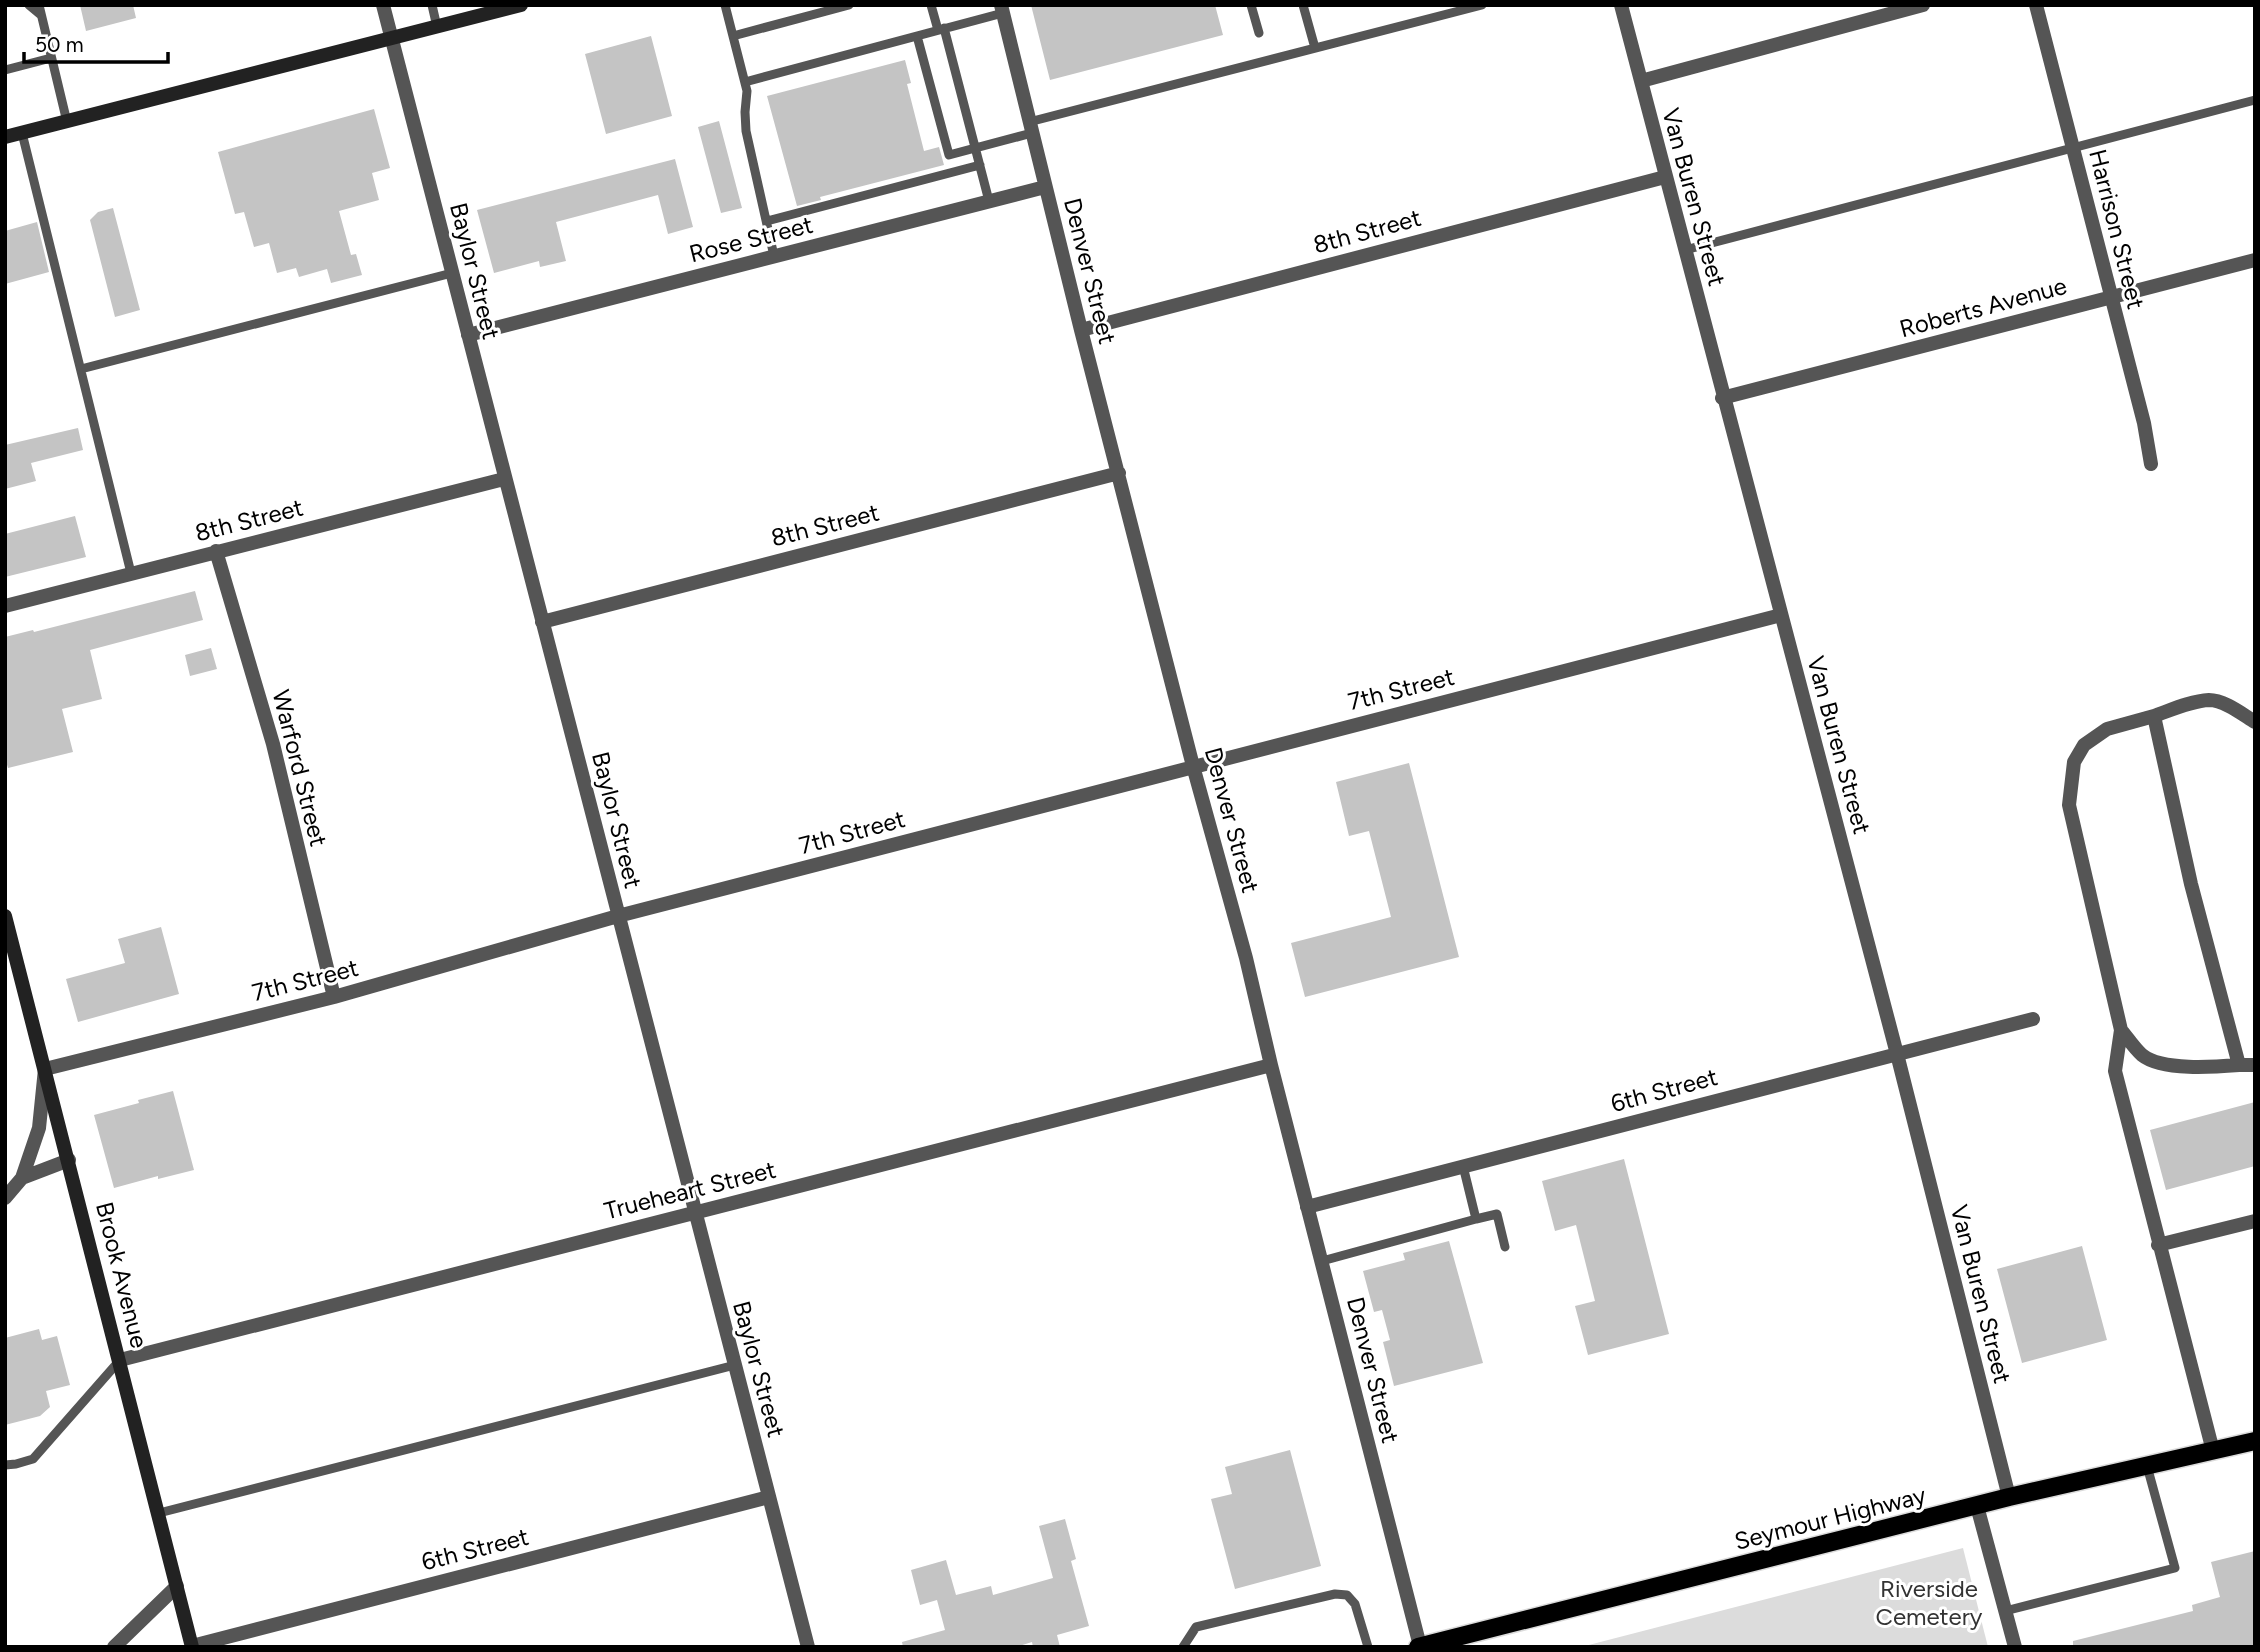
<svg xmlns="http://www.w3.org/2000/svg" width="2260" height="1652" font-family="Figtree,sans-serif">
  <rect width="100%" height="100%" fill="#fff"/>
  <!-- green -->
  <path fill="#dcdcdc" d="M1963,1548L1988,1647H1581Z"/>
  <!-- building -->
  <path fill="#c4c4c4" d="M80,5H133L136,18L86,31Z
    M1031,5H1215L1223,35L1050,80Z
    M651,36L672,116L606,134L585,54Z
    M905,60L911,83L907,84L924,151L939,147L944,165L820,197L821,200L797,206L767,96Z
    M374,109L390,168L372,173L379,200L339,211L351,255L356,254L362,275L331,283L327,269L299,277L296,268L277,273L269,243L254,247L244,212L235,214L218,152Z
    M719,121L742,208L721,213L698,127Z
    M675,159L693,227L668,234L658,195L556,222L566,261L540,267L539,261L494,273L477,210Z
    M113,208L140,310L115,317L90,220L98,212Z
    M37,222L49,272L5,284V231Z
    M78,428L83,450L31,463L36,481L5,489V445Z
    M75,516L86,557L5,577V534Z
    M195,591L203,620L90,650L102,699L62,709L73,752L8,768L5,758V637L33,630L34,632Z
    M211,648L217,669L190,676L185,655Z
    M1409,763L1459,957L1305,997L1291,943L1391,917L1369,831L1349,836L1336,782Z
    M161,927L179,994L78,1022L66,979L125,963L118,939Z
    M173,1091L194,1170L158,1179V1176L114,1188L94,1115L139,1103L138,1100Z
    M2255,1102V1166L2166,1190L2150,1130Z
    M1624,1159L1669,1334L1588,1355L1575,1306L1595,1301L1576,1225L1555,1231L1542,1181Z
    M1449,1241L1483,1363L1394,1386L1383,1342L1390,1340L1382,1310L1374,1312L1363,1271L1405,1260L1403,1253Z
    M2082,1246L2107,1340L2022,1363L1997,1269Z
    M39,1329L42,1340L57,1336L70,1385L46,1391L50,1407L40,1416L5,1425V1338Z
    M1290,1450L1321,1566L1235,1589L1211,1499L1232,1494L1225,1467Z
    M1065,1519L1076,1559L1071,1561L1089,1626L1057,1635L1060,1647H1033L1032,1642L1016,1647H903L902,1642L945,1630L937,1600L920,1605L911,1570L946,1560L956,1595L991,1586L993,1595L1053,1578L1039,1526Z
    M2255,1551V1647H2073V1641L2193,1611L2192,1605L2220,1597L2211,1562Z"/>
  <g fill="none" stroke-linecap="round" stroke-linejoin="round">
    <!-- primary casing -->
    <g stroke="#dbdbdb" stroke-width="21">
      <path id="primary" d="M1418,1647L2009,1497L2255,1441"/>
    </g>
    <!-- lane -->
    <path stroke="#555" stroke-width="9" d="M29,5L41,15
      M39,5L67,122
      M432,5L437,27
      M725,5L747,91L745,112L746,131L774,256
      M931,5L938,30
      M1251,5L1259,33
      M1303,5L1315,48
      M944,28L989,201
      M733,36L849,5
      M917,36L949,155L1032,133
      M5,70L51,58
      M745,82L1003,13
      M1029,122L1482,5
      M22,133L131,573
      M767,221L980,165
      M1685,250L2255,100
      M81,369L452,273
      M1476,1219L1497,1214L1505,1247
      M1322,1261L1476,1219L1463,1166
      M5,1465L16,1464L33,1459L120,1360
      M159,1513L735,1365
      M2005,1611L2175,1568L2147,1466
      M1183,1647L1196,1627L1335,1594L1347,1595L1355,1604L1368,1647"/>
    <!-- street -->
    <path stroke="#555" stroke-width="14" d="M383,5L808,1647
      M1001,5L1081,330L1193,766L1246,958L1271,1065L1420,1646
      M1621,5L1897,1054L2009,1497
      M2036,5L2144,423L2151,464
      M1641,81L1923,5
      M1081,330L1665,177
      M468,335L1045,187
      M1722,398L2255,260
      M216,551L273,744L334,997
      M5,606L504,479
      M542,622L1119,473
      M2154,716L2107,729L2084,745L2074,762L2069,805L2121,1030C2127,1037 2134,1048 2142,1055C2162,1071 2214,1067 2239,1065
      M2255,722C2242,714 2224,700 2209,700C2191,701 2171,710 2154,716L2191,884L2239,1065H2255
      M2121,1030L2115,1071L2213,1451
      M22,1178L69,1160
      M5,1198L22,1178L39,1128L45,1069L334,997L618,916L1781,615
      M1307,1207L2033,1019
      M2158,1245L2255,1221
      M120,1360L1271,1065
      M1977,1506L2015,1647
      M192,1646L769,1497
      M114,1647L177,1586"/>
    <!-- secondary -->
    <path stroke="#222" stroke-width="14" d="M5,137L521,5
      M5,916L192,1647"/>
    <!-- primary -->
    <use href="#primary" stroke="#000" stroke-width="18"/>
  </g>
  <g text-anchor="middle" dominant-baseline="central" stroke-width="6" stroke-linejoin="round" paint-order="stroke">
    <!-- street labels -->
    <g font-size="24" fill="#000" stroke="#fff">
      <text transform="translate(1694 197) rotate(75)">Van Buren Street</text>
      <text transform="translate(2117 229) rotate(76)">Harrison Street</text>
      <text transform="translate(1367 231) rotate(-15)">8th Street</text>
      <text transform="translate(751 239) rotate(-14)">Rose Street</text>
      <text transform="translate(475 271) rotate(76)">Baylor Street</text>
      <text transform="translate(1090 271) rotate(76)">Denver Street</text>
      <text transform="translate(1983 307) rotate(-15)">Roberts Avenue</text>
      <text transform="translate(249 520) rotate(-14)">8th Street</text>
      <text transform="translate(825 525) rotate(-14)">8th Street</text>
      <text transform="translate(1401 689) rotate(-14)">7th Street</text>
      <text transform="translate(1839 745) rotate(75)">Van Buren Street</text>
      <text transform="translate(300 768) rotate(76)">Warford Street</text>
      <text transform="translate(617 820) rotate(76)">Baylor Street</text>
      <text transform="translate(1232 820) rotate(75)">Denver Street</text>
      <text transform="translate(852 832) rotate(-15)">7th Street</text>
      <text transform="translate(305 980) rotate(-14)">7th Street</text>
      <text transform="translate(1664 1090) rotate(-15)">6th Street</text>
      <text transform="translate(690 1190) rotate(-14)">Trueheart Street</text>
      <text transform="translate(122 1275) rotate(76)">Brook Avenue</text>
      <text transform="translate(1981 1294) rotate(76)">Van Buren Street</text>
      <text transform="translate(759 1369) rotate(75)">Baylor Street</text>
      <text transform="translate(1373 1370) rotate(76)">Denver Street</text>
      <text transform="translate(1830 1518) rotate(-14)">Seymour Highway</text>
      <text transform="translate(475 1549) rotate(-14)">6th Street</text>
    </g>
    <!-- park labels -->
    <g font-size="24" fill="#333" stroke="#fff">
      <text x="1929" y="1588">Riverside<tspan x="1929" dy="28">Cemetery</tspan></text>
    </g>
  </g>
  <!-- border -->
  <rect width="2260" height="1652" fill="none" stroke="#000000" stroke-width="14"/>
  <!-- scale -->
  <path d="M24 52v10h144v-10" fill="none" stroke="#000000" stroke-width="3.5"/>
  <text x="35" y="52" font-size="21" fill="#000000" stroke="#ffffff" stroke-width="5" paint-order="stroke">50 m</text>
</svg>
